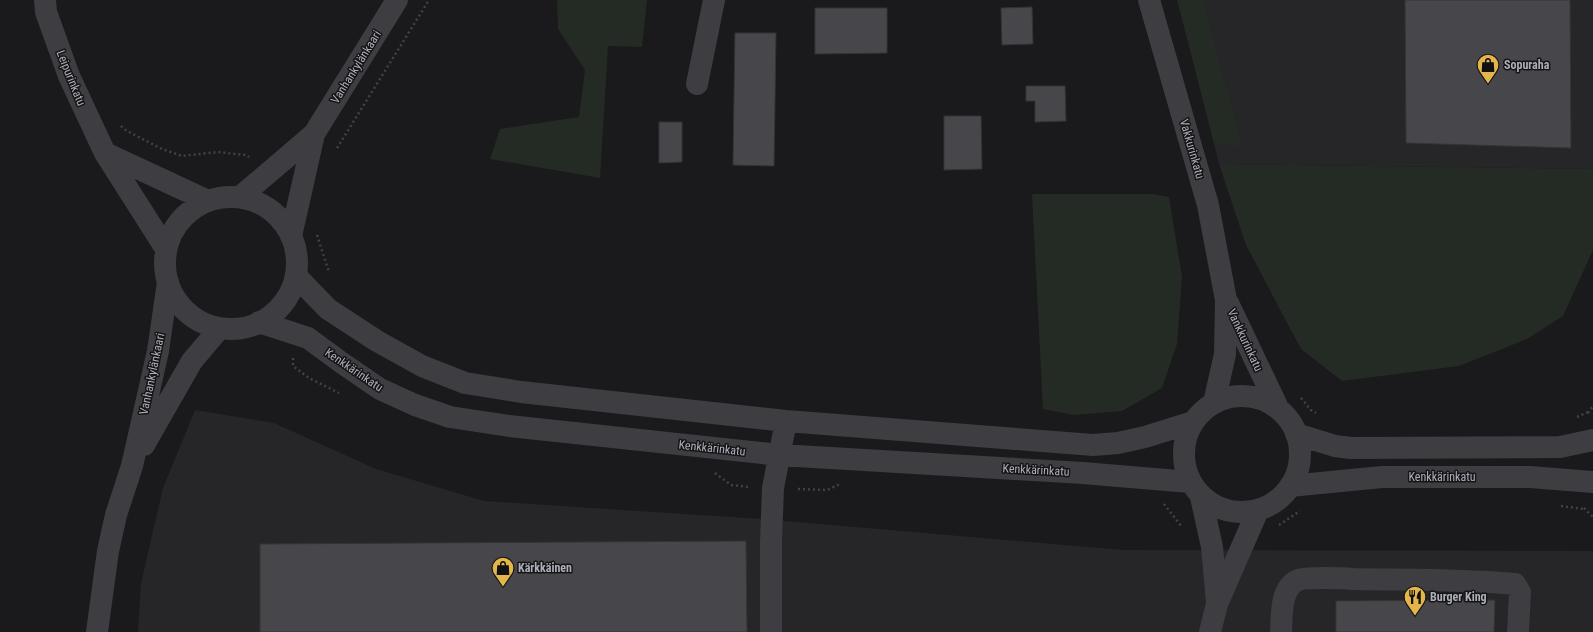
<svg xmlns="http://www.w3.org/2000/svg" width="1593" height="632" font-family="'Roboto Condensed',sans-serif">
  <rect width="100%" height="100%" fill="#1a191b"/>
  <path fill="#262628" d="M1178,0H1593V169L1219,164Z
    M195,410L274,423L376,469L484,501L762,519L1122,550L1593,551V632H138L141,583L163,488Z"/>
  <path fill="#242b25" d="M557,0H647L642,47L608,46L600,178L490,159L500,129L579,117L585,70L558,29Z
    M1177,0H1203L1242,147L1214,143Z
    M1219,164L1593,169V250L1563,316L1527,339L1459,366L1342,381L1301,349L1246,245Z
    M1032,194H1152L1169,197L1182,277L1177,344L1162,388L1122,411L1074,415L1043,409Z"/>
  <path fill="#47474b" stroke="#343437" d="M1405,0H1570L1571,148L1406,143Z
    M1032,7L1033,44L1002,45L1001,8Z
    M815,8H887V53L815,54Z
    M735,33H776L774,166L733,165Z
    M1026,86H1065L1066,121L1035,122V101H1026Z
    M944,116H981L982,169L944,170Z
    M659,122H682V162L659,163Z
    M746,541L747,632H260V544Z
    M1495,600L1494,632H1336V601Z"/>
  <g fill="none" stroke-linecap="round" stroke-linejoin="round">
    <path stroke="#414247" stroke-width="2.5" stroke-dasharray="2 3" stroke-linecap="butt" d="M121,126L127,131L162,149L182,156L217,152L246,155L249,157
      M337,148L429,0
      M317,235L329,272
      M293,358V366L309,378L339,393
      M1301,398L1311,410L1316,413
      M1588,413L1593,406
      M1577,417L1588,412
      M715,473L731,485L749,487
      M798,489L827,490L840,484
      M1164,504L1182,527
      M1561,506L1584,509
      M1584,508L1593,517
      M1279,525L1300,511"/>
    <path stroke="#3d3d42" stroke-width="22" d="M45,0L46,12L69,76L105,153L166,249
      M1149,0L1208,205L1226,300L1225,354L1214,403
      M697,84L714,0
      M105,153L208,201
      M240,197L314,134L397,0
      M165 263a66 66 0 1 1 132 0a66 66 0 1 1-132 0Z
      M291,236L314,134
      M296,276L328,309L377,341L422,366L465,383L521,392L786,421L1093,445L1118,443L1145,437L1193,422
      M1228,303L1278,408
      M259,322L308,338L342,363L380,389L415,405L450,417L509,426L780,455L1083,473L1190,482
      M1184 454a58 58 0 1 1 116 0a58 58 0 1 1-116 0Z
      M1296,434L1335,446L1351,448L1560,447L1593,440
      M144,445L192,361L220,328
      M1290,486L1382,477H1530L1593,482
      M1201,497L1212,547L1217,602
      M97,632L108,551L116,515L132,466L158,351L168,282
      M771,632V543L773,488L786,421
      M1210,632L1217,604L1258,510
      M1281,632C1282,615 1280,588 1298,580C1305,577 1343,578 1353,579C1407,580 1461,579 1515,584L1520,592L1518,632"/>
  </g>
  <defs>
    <g id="shop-pin" transform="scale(1.15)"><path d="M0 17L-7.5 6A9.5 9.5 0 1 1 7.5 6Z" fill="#e3b54a" stroke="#151416"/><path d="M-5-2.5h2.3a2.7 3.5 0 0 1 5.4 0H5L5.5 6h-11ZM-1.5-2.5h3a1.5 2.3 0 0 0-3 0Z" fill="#111"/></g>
    <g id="restaurant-pin" transform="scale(1.15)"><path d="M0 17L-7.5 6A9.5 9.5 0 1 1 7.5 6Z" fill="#e3b54a" stroke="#151416"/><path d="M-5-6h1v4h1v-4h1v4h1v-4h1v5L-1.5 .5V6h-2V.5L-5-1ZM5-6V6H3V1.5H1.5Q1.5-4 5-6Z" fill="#111"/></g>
  </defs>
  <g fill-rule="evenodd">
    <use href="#shop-pin" x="1488" y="65"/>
    <use href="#shop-pin" x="503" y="568"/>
    <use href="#restaurant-pin" x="1415" y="597"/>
  </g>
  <g text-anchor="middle" stroke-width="3" stroke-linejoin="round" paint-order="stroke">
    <g font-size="12" font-weight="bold" fill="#adb0ba" stroke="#151416" text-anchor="start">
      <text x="1504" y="69">Sopuraha</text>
      <text x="518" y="572">Kärkkäinen</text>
      <text x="1430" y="601">Burger King</text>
    </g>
    <g font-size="12" fill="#adb0ba" stroke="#151416">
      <text transform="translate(356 67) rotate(-58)" y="4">Vanhankylänkaari</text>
      <text transform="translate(71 78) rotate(68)" y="4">Leipurinkatu</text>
      <text transform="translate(1192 149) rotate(74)" y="4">Vakkurinkatu</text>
      <text transform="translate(1245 340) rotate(65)" y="4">Vankkurinkatu</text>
      <text transform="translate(354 370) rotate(34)" y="4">Kenkkärinkatu</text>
      <text transform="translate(152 374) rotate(-78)" y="4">Vanhankylänkaari</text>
      <text transform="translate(712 448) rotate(6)" y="4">Kenkkärinkatu</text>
      <text transform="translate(1036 470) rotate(3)" y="4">Kenkkärinkatu</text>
      <text x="1442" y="481">Kenkkärinkatu</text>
    </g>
  </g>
</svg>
